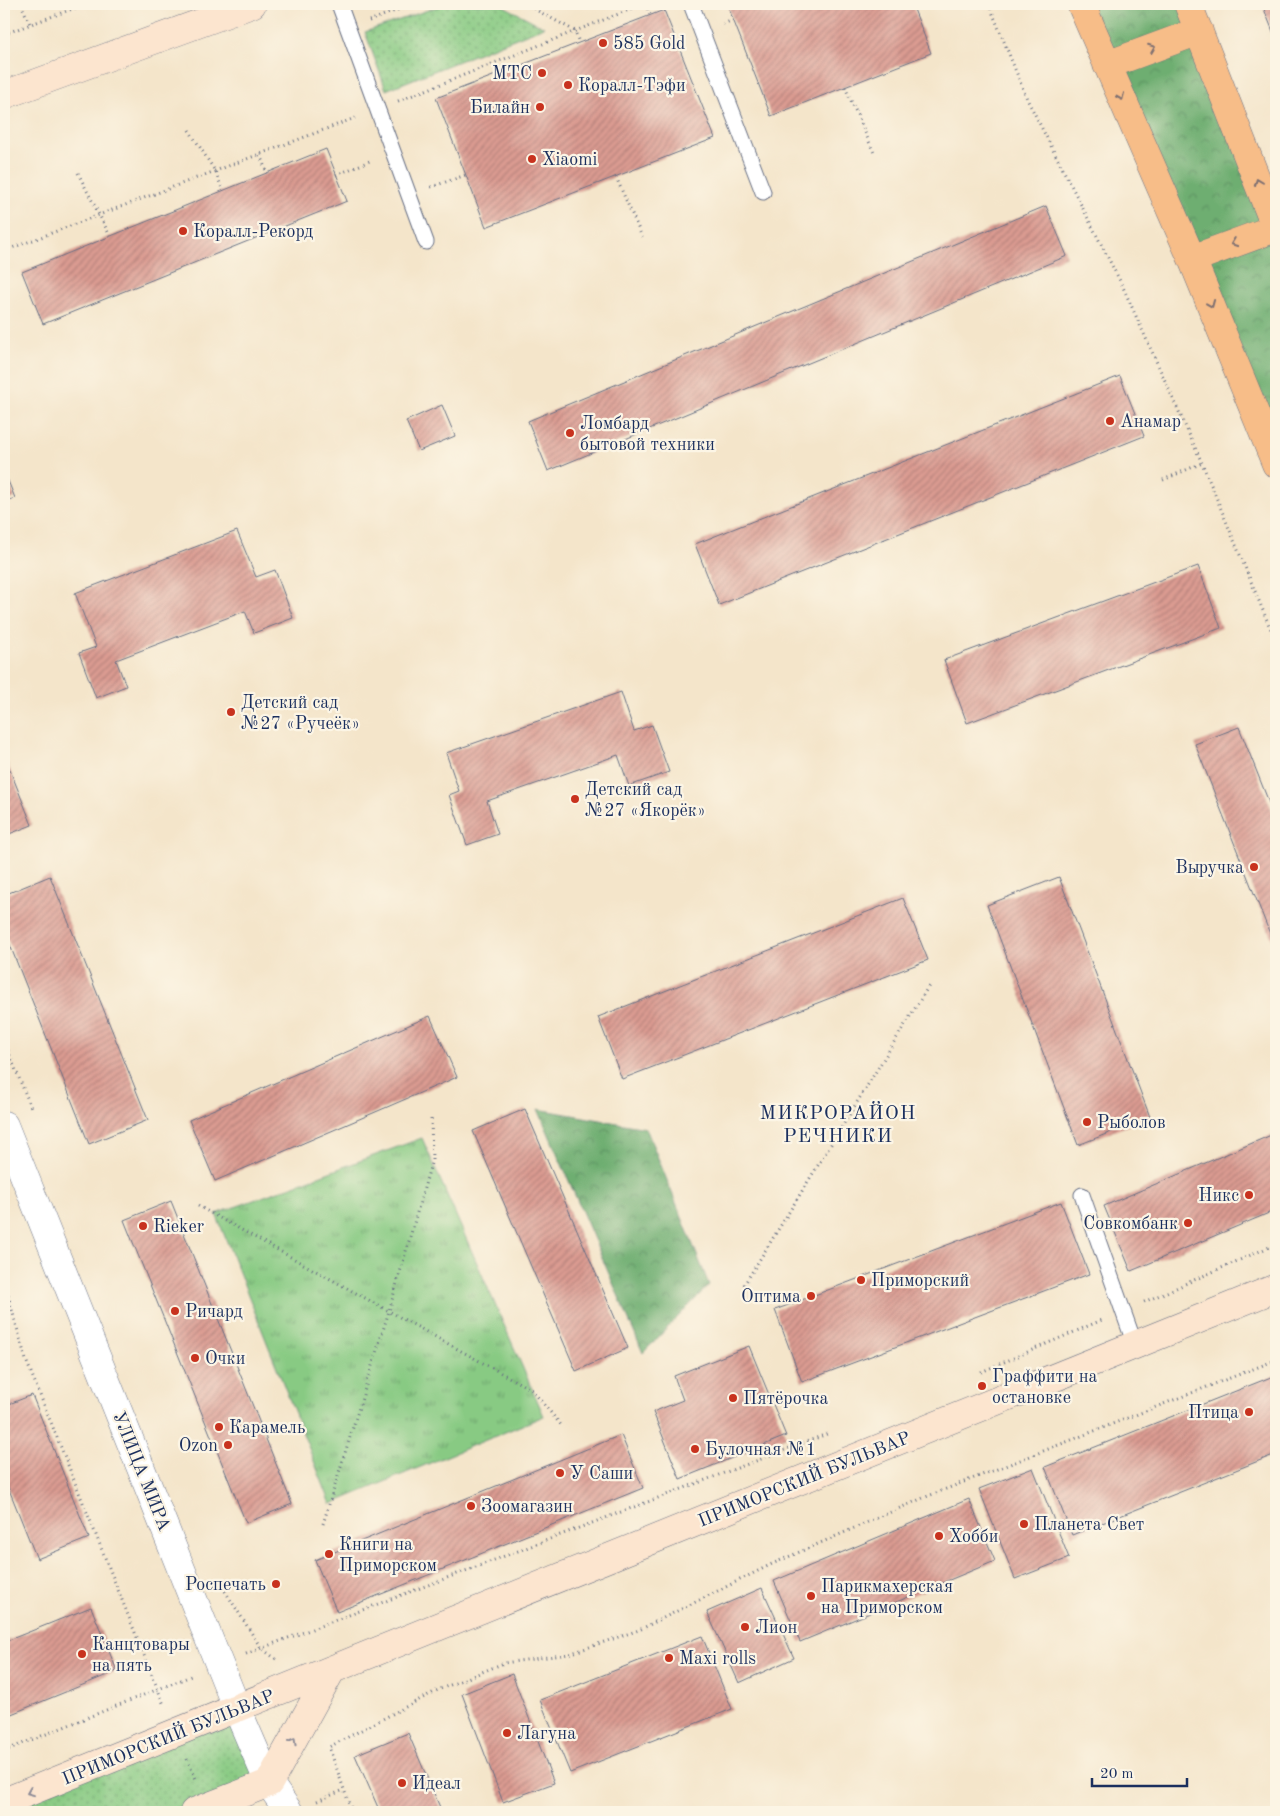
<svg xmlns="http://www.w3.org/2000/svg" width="1280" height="1816" font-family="'Old Standard TT',serif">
  <defs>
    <pattern id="grass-dots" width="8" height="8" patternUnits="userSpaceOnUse" patternTransform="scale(1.25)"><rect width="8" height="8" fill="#88ca83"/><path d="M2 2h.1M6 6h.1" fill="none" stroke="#6ea46e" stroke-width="1.8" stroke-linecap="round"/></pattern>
    <pattern id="forest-crowns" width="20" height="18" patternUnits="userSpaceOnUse" patternTransform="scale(1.25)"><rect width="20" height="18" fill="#6eae71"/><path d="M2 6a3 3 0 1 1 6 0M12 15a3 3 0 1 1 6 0" fill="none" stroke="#5a8e60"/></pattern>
    <pattern id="park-tufts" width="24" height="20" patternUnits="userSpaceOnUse" patternTransform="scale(1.25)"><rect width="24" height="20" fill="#88ca83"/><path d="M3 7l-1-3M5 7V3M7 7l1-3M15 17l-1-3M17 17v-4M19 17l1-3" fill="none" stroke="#6ea46e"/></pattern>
    <pattern id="building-hatch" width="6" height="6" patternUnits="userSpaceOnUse" patternTransform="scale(1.25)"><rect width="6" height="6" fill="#db9b91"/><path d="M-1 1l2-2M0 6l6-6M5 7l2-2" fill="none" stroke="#b17f7a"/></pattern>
  </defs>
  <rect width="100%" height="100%" fill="#fcf5e5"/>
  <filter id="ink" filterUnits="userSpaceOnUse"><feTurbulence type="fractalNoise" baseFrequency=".02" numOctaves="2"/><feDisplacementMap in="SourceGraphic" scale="10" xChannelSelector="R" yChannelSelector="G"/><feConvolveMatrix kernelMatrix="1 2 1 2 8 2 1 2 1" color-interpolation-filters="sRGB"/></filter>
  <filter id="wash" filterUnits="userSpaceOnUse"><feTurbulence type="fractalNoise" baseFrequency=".0096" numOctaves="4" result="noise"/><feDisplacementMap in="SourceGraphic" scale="20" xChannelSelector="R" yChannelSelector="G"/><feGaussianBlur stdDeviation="1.12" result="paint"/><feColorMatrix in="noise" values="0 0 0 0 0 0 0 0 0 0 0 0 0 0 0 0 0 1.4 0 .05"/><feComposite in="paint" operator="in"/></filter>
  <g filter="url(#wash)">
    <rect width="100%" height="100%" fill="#f4e5ca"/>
    <path fill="url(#grass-dots)" stroke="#527c70" d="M445,4H500L544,27L386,90L365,32Z
      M237,1709L269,1783L194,1812H4Z"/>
    <path fill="url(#forest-crowns)" stroke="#446e68" d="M1090,4H1181L1189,26L1111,57Z
      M1194,40L1267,223L1195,248L1117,67Z
      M1272,236L1276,246V446L1200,261Z
      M538,1109L646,1128L709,1285L643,1353Z"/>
    <path fill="url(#park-tufts)" stroke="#527c70" d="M422,1138L544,1416L331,1504L216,1214Z"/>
    <g id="blocks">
      <path fill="url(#building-hatch)" d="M727,4H912L931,53L771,116Z
        M1276,5V39L1264,9Z
        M664,10L715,138L486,227L436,98Z
        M326,149L347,201L43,324L22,272Z
        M1046,206L1067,256L548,471L528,421Z
        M1120,376L1144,436L719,605L695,544Z
        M442,405L455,436L419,451L406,421Z
        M4,471L15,498L4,502Z
        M237,531L256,577L275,570L293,618L254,633L245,611L116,660L126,686L96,698L79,653L96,647L75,593Z
        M1198,566L1221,628L967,723L944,660Z
        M621,692L634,731L652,725L669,772L629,786L618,755L487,801L498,834L467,845L449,795L459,791L446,753Z
        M1239,727L1276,820V949L1195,744Z
        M4,755L32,825L4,836Z
        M50,876L148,1120L89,1144L4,930V895Z
        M1059,877L1150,1117L1078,1145L987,905Z
        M903,898L928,960L622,1079L598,1017Z
        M430,1016L457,1077L215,1181L189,1120Z
        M525,1109L628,1348L576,1371L473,1131Z
        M1276,1133V1210L1131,1271L1104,1206Z
        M171,1201L292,1504L246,1523L124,1220Z
        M1061,1202L1089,1274L802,1382L775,1310Z
        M749,1346L786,1436L680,1479L653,1412L683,1400L674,1376Z
        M1276,1375V1454L1072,1535L1045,1467Z
        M32,1395L89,1538L37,1559L4,1477V1406Z
        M621,1435L643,1488L337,1612L315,1560Z
        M1033,1468L1069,1558L1015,1579L979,1489Z
        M969,1499L995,1561L800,1642L774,1581Z
        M762,1588L794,1658L739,1683L707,1612Z
        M91,1607L117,1671L4,1717V1642Z
        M702,1636L732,1709L570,1773L540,1700Z
        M512,1674L554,1783L503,1802L462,1694Z
        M408,1733L442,1812H380L355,1755Z"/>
    </g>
  </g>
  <g filter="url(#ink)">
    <use href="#blocks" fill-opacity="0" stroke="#676f84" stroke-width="1"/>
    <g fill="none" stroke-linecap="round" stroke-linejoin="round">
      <g stroke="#676f84" stroke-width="17">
        <path id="lane" d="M339,4L426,242
          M691,4L763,192
          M1082,1195L1135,1345"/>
      </g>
      <g stroke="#676f84" stroke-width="29">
        <path id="street" d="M4,1125L237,1709L269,1783L289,1812"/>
      </g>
      <g stroke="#676f84" stroke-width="29">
        <path id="secondary" d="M4,95L252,4
          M4,1802L1276,1288
          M194,1812L269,1783L331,1671"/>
      </g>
      <g stroke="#676f84" stroke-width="29">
        <path id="primary" d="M1081,4L1192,259L1276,464
          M1188,4L1276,229
          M1107,65L1199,31
          M1192,259L1276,228"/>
      </g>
      <path stroke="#676f84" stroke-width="3" stroke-dasharray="1 4" stroke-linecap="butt" d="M21,4L30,24
        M525,4L575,31L579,43
        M646,4L650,15
        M989,4L1027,99L1122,285L1202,463L1276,642
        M369,21L413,4
        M723,24L733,20
        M4,34L86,4
        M845,87L874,153
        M398,101L644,4
        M189,130L215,171L223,191
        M260,155L267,173
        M78,173L110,236
        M336,175L372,160
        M616,177L642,237
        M431,187L466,175
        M4,251L355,118
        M1163,480L1202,463
        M4,1041L32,1110
        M198,1206L532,1390L561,1425
        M4,1281L26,1360L164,1705
        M744,1285L930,984
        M1144,1302L1276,1244
        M981,1372L1102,1320
        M323,1524L389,1311L432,1160L431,1116
        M225,1591L261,1648L276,1659
        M246,1654L827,1434
        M4,1751L191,1676
        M187,1759L196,1779
        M317,1801L344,1790
        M352,1812L329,1747L438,1690L504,1663L569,1654L639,1630L772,1564L923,1498L1276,1360"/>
      <use href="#lane" stroke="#fff" stroke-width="15"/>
      <use href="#street" stroke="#fff" stroke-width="28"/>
      <use href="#secondary" stroke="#fce5cf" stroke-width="28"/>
      <use href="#primary" stroke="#f7bd88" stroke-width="28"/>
    </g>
    <defs><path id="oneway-chevron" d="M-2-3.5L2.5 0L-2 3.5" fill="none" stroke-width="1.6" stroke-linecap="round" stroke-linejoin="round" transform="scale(1.25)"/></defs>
    <g stroke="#7e6f71">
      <use href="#oneway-chevron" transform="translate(1152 48) rotate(-21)"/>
      <use href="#oneway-chevron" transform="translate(1121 97) rotate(66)"/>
      <use href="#oneway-chevron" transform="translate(1258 182) rotate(-111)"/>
      <use href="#oneway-chevron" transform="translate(1234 243) rotate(159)"/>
      <use href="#oneway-chevron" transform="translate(1211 304) rotate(68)"/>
    </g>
    <g stroke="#8c8a96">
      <use href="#oneway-chevron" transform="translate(293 1741) rotate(-60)"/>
      <use href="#oneway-chevron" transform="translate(30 1792) rotate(158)"/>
    </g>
  </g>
  <g fill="#c8321e" stroke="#fcf5e5" stroke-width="2">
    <circle cx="603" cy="43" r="5"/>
    <circle cx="542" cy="73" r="5"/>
    <circle cx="568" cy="85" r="5"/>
    <circle cx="540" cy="107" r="5"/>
    <circle cx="532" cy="159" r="5"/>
    <circle cx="183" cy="231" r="5"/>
    <circle cx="1110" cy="421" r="5"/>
    <circle cx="570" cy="433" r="5"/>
    <circle cx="231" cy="712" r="5"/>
    <circle cx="575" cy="799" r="5"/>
    <circle cx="1254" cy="867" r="5"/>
    <circle cx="1087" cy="1122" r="5"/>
    <circle cx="1249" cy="1195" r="5"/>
    <circle cx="1188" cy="1223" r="5"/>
    <circle cx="143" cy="1226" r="5"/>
    <circle cx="861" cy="1280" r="5"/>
    <circle cx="811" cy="1296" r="5"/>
    <circle cx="175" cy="1311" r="5"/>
    <circle cx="195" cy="1358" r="5"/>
    <circle cx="982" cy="1386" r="5"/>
    <circle cx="733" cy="1398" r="5"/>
    <circle cx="1249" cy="1412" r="5"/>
    <circle cx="219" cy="1427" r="5"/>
    <circle cx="228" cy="1445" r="5"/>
    <circle cx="695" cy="1449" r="5"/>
    <circle cx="560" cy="1473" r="5"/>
    <circle cx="471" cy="1506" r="5"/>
    <circle cx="1024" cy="1524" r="5"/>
    <circle cx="939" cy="1536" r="5"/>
    <circle cx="329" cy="1554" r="5"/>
    <circle cx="276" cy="1584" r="5"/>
    <circle cx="811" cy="1596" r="5"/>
    <circle cx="745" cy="1627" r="5"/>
    <circle cx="82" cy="1654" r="5"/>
    <circle cx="669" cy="1658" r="5"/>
    <circle cx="507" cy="1733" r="5"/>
    <circle cx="402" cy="1783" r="5"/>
  </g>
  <g text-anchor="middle" stroke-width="4.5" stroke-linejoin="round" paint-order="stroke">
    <g font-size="18" fill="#1b2f5e" stroke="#fcf5e5" text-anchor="start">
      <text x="613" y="49">585 Gold</text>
      <text x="532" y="79" text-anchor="end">МТС</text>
      <text x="578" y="91">Коралл-Тэфи</text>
      <text x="530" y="113" text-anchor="end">Билайн</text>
      <text x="542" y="165">Xiaomi</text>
      <text x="193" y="237">Коралл-Рекорд</text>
      <text x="1120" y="427">Анамар</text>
      <text x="580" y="429">Ломбард<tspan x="580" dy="21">бытовой техники</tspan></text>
      <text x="241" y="708">Детский сад<tspan x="241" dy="21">№27 «Ручеёк»</tspan></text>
      <text x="585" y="795">Детский сад<tspan x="585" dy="21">№27 «Якорёк»</tspan></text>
      <text x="1244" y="873" text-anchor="end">Выручка</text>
      <text x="1097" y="1128">Рыболов</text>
      <text x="1239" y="1201" text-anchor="end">Никс</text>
      <text x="1178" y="1229" text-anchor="end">Совкомбанк</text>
      <text x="153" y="1232">Rieker</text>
      <text x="871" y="1286">Приморский</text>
      <text x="801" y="1302" text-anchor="end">Оптима</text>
      <text x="185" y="1317">Ричард</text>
      <text x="205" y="1364">Очки</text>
      <text x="992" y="1382">Граффити на<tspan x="992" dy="21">остановке</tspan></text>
      <text x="743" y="1404">Пятёрочка</text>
      <text x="1239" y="1418" text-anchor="end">Птица</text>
      <text x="229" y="1433">Карамель</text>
      <text x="218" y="1451" text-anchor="end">Ozon</text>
      <text x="705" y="1455">Булочная №1</text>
      <text x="570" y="1479">У Саши</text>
      <text x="481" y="1512">Зоомагазин</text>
      <text x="1034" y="1530">Планета Свет</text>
      <text x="949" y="1542">Хобби</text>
      <text x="339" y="1550">Книги на<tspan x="339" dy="21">Приморском</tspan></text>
      <text x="266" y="1590" text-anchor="end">Роспечать</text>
      <text x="821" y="1592">Парикмахерская<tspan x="821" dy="21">на Приморском</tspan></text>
      <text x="755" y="1633">Лион</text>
      <text x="92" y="1650">Канцтовары<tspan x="92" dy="21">на пять</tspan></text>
      <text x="679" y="1664">Maxi rolls</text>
      <text x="517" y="1739">Лагуна</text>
      <text x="412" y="1789">Идеал</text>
    </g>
    <g font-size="18" fill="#1b2f5e" stroke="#fcf5e5">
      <text transform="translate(142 1471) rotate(68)" y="6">УЛИЦА МИРА</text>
      <text transform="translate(804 1479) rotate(-22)" y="6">ПРИМОРСКИЙ БУЛЬВАР</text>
      <text transform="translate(168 1737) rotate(-22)" y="6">ПРИМОРСКИЙ БУЛЬВАР</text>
    </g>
    <g font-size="20" letter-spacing="1" fill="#1b2f5e" stroke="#fcf5e5">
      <text x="838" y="1119">МИКРОРАЙОН<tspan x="838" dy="23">РЕЧНИКИ</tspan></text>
    </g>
  </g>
  <rect width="1280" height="1816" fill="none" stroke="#fcf5e5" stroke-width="20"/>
  <path d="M1092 1778v8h95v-8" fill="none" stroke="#1b2f5e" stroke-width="2.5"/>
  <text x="1100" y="1778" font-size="15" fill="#1b2f5e" stroke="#fcf5e5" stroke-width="4" paint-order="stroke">20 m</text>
</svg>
